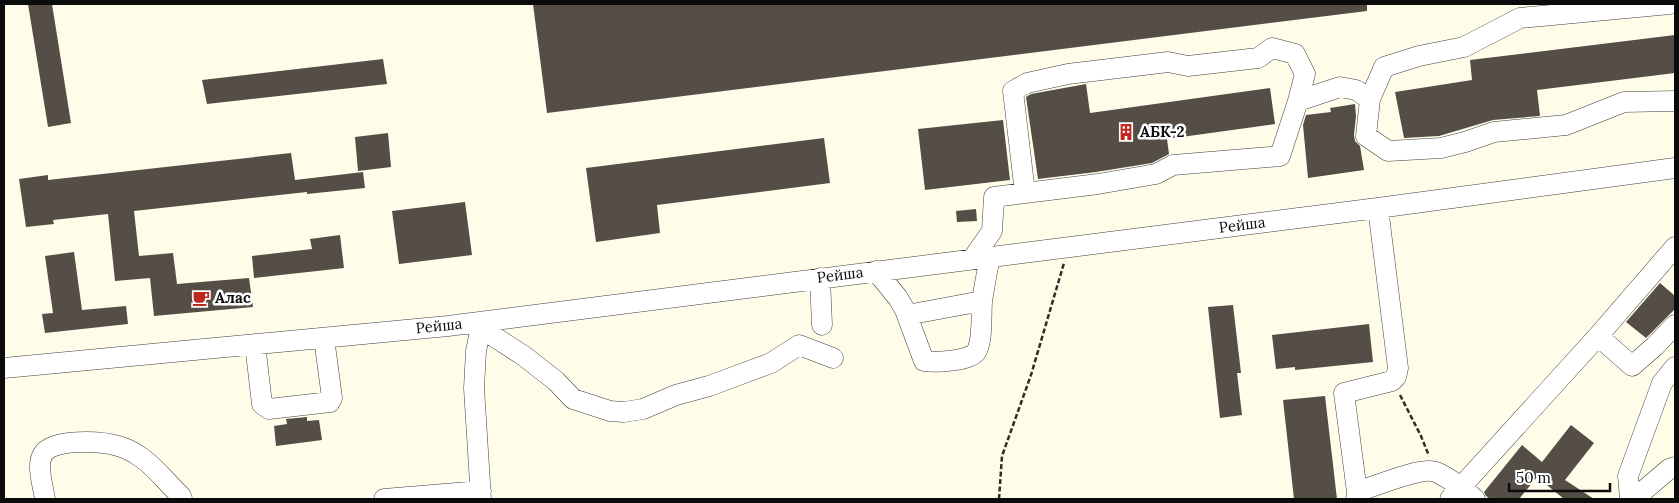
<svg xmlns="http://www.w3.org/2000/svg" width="1679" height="503" font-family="Lora,serif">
  <rect width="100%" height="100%" fill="#fffde9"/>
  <path fill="#544e47" d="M28,4H52L71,123L48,127Z
    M533,4H1367V11L547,113Z
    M1675,35V73L1537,90L1540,116L1493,120L1439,136L1404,138L1395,92L1472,80L1470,60Z
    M383,59L387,84L207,104L202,80Z
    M1086,84L1090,113L1270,88L1275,124L1167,139L1169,154L1152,163L1096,172L1038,179L1026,97L1031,94Z
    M1355,104L1356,116L1354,135L1355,141L1360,146L1364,170L1308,178L1303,125L1306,115L1331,112L1330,108Z
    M1003,120L1010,180L925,190L918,129Z
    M388,133L391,167L358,171L355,137Z
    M824,138L830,183L657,205L660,233L596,242L586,168Z
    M291,153L295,180L363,172L365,188L307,194V192L134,211L139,256L173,253L177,284L249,278L253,307L154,316L150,278L115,281L108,214L53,220L54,224L26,227L19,179L48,175V180Z
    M465,202L472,255L399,264L392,211Z
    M976,209L977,221L957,222L956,211Z
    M340,235L344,268L254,278L252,256L312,249L310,239Z
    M74,252L82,310L126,306L128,324L45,333L42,314L53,313L45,256Z
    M1660,283L1675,296V309L1646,338L1626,322Z
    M1233,305L1241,373H1237L1242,415L1220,418L1208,307Z
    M1369,324L1373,362L1295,370V367L1276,369L1272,335Z
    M1325,396L1337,499H1294L1283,400Z
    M307,417V421L319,420L322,440L276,446L274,426L287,424L286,419Z
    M1571,425L1594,443L1565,480L1594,499H1564L1537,477L1519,499H1490L1486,496L1484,492L1522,445L1542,462Z"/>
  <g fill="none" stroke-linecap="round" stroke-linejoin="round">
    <g stroke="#3e3e3e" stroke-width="21">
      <path id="minor" d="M1670,4L1520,18L1464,47L1419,56L1384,67L1370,99L1366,136L1388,151L1441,148L1465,142L1494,132L1566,125L1624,102L1675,101
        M1025,193L1098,184L1156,174L1173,165L1280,156L1298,101L1340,87L1356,90L1370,99
        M973,258L992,231L994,197L1025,193L1013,91L1027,83L1068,74L1168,62L1188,66L1258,58L1272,48L1295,54L1305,74L1298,101
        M876,271L898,298L905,310L924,361C935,363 969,361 976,352C983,342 981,315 982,302C984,287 987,272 990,257
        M820,278L822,325
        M907,315L982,301
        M482,322L493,336L524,356L556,381L573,399L610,411L624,412L643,409L676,395L709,386L771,363L799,345L833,358
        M1598,336L1632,366L1655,346L1675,325
        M255,344L262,404L269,409L330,402L332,398L324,338
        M4,368L448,326L1378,208L1675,168
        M1357,492C1373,487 1422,466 1436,472C1450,478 1463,489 1475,499
        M45,499C43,486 36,465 43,454C53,438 102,441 118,446C126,448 135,453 142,458C156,468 168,484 181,496L182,499
        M384,499L481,491
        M481,499L474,388L476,351L482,322
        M1356,499L1357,492L1344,393L1392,381L1396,377L1398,368L1378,208
        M1450,499L1598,336L1675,247
        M1630,499L1628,476L1662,383L1675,367
        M1634,499L1669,469L1675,467"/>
    </g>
    <path stroke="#2d2d2d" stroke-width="2.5" stroke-dasharray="5 2.5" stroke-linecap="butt" d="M1400,395L1421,436L1429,456
      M999,499L1002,456L1031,375L1064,263"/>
    <use href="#minor" stroke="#fff" stroke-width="20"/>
  </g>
  <defs>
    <g id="building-bare" transform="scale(1.35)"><path d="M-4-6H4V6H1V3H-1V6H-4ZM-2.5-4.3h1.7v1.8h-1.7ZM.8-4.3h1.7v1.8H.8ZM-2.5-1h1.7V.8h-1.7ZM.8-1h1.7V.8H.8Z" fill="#c0281f" stroke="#fff" stroke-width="2.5" paint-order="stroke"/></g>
    <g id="cafe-bare" transform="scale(1.35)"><path d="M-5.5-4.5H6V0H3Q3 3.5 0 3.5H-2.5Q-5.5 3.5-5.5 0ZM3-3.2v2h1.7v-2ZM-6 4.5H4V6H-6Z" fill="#c0281f" stroke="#fff" stroke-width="2.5" paint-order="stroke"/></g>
  </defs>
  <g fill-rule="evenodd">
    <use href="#building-bare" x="1126" y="132"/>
    <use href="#cafe-bare" x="201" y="298"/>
  </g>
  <g text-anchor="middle" stroke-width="5" stroke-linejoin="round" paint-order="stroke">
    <g font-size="15" font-weight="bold" fill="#0b0b0b" stroke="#fff" text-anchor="start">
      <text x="1140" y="137">АБК-2</text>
      <text x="215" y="303">Алас</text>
    </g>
    <g font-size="15" fill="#0b0b0b" stroke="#fff">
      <text transform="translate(1242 225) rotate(-7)" y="5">Рейша</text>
      <text transform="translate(840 275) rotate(-7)" y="5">Рейша</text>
      <text transform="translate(439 326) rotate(-6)" y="5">Рейша</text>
    </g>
  </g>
  <rect width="1679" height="503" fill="none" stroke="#0b0b0b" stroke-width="10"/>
  <path d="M1509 483v8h101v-8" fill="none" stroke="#0b0b0b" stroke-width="2.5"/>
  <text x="1516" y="483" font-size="15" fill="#0b0b0b" stroke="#ffffff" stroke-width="4" paint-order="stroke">50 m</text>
</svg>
